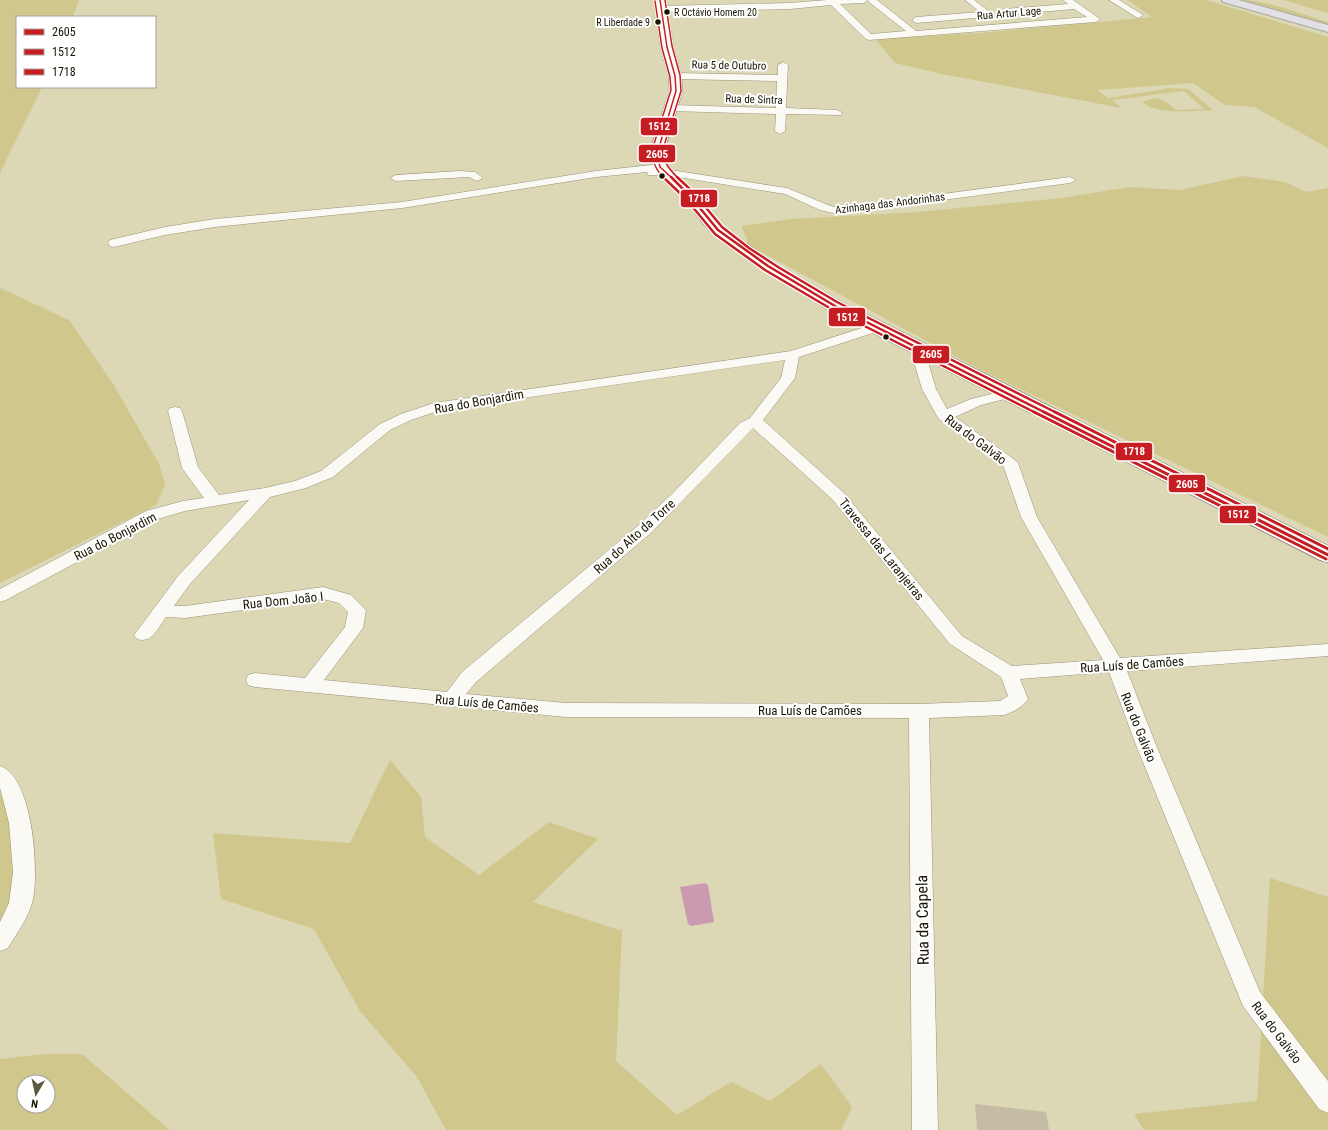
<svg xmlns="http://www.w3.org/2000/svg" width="1328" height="1130" font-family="'Roboto Condensed',sans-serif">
  <rect width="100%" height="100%" fill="#dcd7b5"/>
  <path fill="#d0c78d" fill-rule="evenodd" d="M0,0H79L73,17H17V87H42L0,173Z
    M1127,0H1206L1328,37V148L1254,107L1225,105L1193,83L1097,90L1108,98L1166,89L1165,88L1188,89L1213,110C1196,111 1154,115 1143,102C1159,94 1164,100 1176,110L1204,109L1184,91L1112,100L1122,108L942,74L895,63L875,39L980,33L1152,17Z
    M1242,0C1266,0 1304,15 1328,22V25Z
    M1283,0H1328V13Z
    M1243,176L1285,182L1306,192L1328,188V537L981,370L748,245L747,239L741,226L792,219L918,212L1062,198L1129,187L1180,190Z
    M0,288L69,320L112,382L159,464L165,485L156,505L0,583Z
    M390,760L421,797L425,837L479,875L549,822L598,839L533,902L622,931L616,1061L677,1115L731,1082L770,1101L821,1064L852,1107L841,1130H446L417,1077L360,1011L314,929L221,899L213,833L350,843Z
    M0,793L14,827V903L0,924Z
    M1270,878L1328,897V1130H1144L1134,1114L1257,1101Z
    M44,1054H82L170,1130H0V1059ZM24,1082H48V1106H24Z"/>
  <path fill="#cb9ab0" d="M705,883L708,885L714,922L691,926L688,924L680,887Z"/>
  <path fill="#c5bda3" d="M975,1104L1046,1112L1049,1130H977Z"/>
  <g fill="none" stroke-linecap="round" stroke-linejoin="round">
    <g stroke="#989378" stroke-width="1">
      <path id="minor" d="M827,0H877L916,31L1087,17L1074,9L1005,15L1001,12L1005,9L1068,4L1063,0H1073L1100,19L1096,22L869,40L866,39L831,5L790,9L661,12L657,9L661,6L790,3ZM868,0L869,2L906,31L871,34L840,4L864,3Z
        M965,0H974L995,16L991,19L986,17L916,23L912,20L916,17L980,12Z
        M1109,0H1119L1143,15L1139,18L1136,17Z
        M783,62L788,65L786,108L837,110L842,113L841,115L786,114L785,131L780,134L775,131L776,114L671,111L666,108L671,105L776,108L777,81L675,79L670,76L675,73L778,75V65Z
        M660,164L664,165L665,167L664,169L787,188L828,205L837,208L1070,177L1076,180L1070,183L837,214L820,210L785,194L666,175H648L647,172L596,177L402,208L215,227L165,235L114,247L110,246L108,243L110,240L165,227L215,219L402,202L596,171Z
        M460,171L475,172L483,178L477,181L469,177L396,181L390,178L396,175Z
        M877,323L882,324L884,327L882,330L799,357L795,378L763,420L844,493L962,636L1012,666L1103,660L1021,517L1003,465L939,419L937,416L922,389L914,362L920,349L925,348L930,349L932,352L928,362L936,389L947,409L971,399L1008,390L1013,391L1015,394L1013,397L981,405L955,417L1015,460L1018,463L1037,517L1120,658L1328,644V656L1127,671L1156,745L1260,992L1328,1081V1113L1319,1109L1243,1006L1136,745L1109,672L1020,679L1028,699C1023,707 1013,712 1004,715L929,718L938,1130H912L909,718L566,717L255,687L248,685L246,680L248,675L255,673L305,678L345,627L348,612L339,603L323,599L185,618L166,617C158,628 152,644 137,639L134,635L137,631L178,576L249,500L185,511L158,519L6,600L0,602V589L146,511L183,501L204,498L182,468L168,411L170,408L175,407L180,408L182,411L198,467L219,495L265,488L295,481L321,471L380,424L401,414L434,403L791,351ZM785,360L781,378L750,418L740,423L673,493L640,524L462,672L447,692L324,680L363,628L366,610L351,595L323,587L185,606H174L190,584L270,497L306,488L333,477L390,430L411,420L441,410ZM753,428L832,499L950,644L1001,677L1008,696L1000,701L919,704L566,703L466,694L476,682L652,532Z
        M0,766C33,777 39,870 33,899C29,917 17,933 8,948L0,951V922L9,903L13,872L9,823L0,788Z"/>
    </g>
    <g stroke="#989378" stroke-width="2">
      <path id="tertiary" d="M655,0H665L673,47L681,76L682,91L665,148L664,154L667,166L695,193L723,227L774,263L841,302L1328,546V562L1320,560L829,310C790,286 749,263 714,234C702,225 695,210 684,199C671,184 647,171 651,148L670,91L669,76L661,47Z"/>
    </g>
    <g stroke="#a8a69e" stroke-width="2">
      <path id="motorway" d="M1222,0H1239L1328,25V32L1223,2Z"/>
    </g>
    <use href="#minor" fill="#faf9f4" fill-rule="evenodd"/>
    <use href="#tertiary" fill="#faf9f4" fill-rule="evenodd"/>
    <use href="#motorway" fill="#e1e1e5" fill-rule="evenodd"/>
    <g stroke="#fff" stroke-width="3">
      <path id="bus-1-far2" d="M660,0L667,47L675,76L676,91L657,154L660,167L672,178"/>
    </g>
    <g stroke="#fff" stroke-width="5">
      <path id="bus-1-far1" d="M671,177L690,196L718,230L768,266L835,306L1046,413"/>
    </g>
    <g stroke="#fff" stroke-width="6">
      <path id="bus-1" d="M1044,412L1328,555"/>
    </g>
    <g stroke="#fff" stroke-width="3">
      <path id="bus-2-far2" d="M655,1L662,48L670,77L671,90L653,147C651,160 655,169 664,178"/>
    </g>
    <g stroke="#fff" stroke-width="5">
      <path id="bus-2-far1" d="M663,177L686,199L715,234L765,270L833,310L1036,413"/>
    </g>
    <g stroke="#fff" stroke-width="6">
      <path id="bus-2" d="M1034,412L1326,559"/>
    </g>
    <g stroke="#fff" stroke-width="3">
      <path id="bus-3-far2" d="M665,0L672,46L680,75L681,91L663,149C663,162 669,169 678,178"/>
    </g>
    <g stroke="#fff" stroke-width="5">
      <path id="bus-3-far1" d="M677,177L693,192L722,227L749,248L778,267L837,302L1057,413"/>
    </g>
    <g stroke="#fff" stroke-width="6">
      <path id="bus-3" d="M1055,412L1328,549"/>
    </g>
    <use href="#bus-1-far2" stroke="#c61d23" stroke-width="1.5"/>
    <use href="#bus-1-far1" stroke="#c61d23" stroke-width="2.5"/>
    <use href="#bus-1" stroke="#c61d23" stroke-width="3"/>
    <use href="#bus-2-far2" stroke="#c61d23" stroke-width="1.5"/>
    <use href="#bus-2-far1" stroke="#c61d23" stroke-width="2.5"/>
    <use href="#bus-2" stroke="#c61d23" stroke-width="3"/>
    <use href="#bus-3-far2" stroke="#c61d23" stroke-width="1.5"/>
    <use href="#bus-3-far1" stroke="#c61d23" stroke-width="2.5"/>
    <use href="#bus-3" stroke="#c61d23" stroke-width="3"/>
  </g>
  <g fill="#191500" stroke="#fff" stroke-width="1.5">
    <circle cx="667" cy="12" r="3.5"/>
    <circle cx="658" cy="22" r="3.5"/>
    <circle cx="662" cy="176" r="3.5"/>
    <circle cx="886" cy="337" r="3.5"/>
  </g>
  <g text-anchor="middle" stroke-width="4" stroke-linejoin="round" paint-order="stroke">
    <g font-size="10" fill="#191500" stroke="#fff" text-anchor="start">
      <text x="674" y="16">R Octávio Homem 20</text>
      <text x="650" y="26" text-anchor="end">R Liberdade 9</text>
    </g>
    <g font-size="11" fill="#191500" stroke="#fff">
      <text transform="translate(1009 13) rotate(-5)" y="4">Rua Artur Lage</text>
      <text transform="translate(729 65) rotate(1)" y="4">Rua 5 de Outubro</text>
      <text transform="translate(754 99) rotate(2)" y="4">Rua de Sintra</text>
      <text transform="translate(890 203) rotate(-7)" y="4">Azinhaga das Andorinhas</text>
    </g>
    <g font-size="13" fill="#191500" stroke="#fff">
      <text transform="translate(479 401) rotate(-10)" y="5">Rua do Bonjardim</text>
      <text transform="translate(976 439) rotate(37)" y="5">Rua do Galvão</text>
      <text transform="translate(115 536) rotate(-27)" y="5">Rua do Bonjardim</text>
      <text transform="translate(634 536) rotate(-42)" y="5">Rua do Alto da Torre</text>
      <text transform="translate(882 549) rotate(51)" y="5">Travessa das Laranjeiras</text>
      <text transform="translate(283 600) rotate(-6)" y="5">Rua Dom João I</text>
      <text transform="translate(1132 664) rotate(-4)" y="5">Rua Luís de Camões</text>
      <text transform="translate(487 703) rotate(5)" y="5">Rua Luís de Camões</text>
      <text x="810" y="715">Rua Luís de Camões</text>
      <text transform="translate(1139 727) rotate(68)" y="5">Rua do Galvão</text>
      <text transform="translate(1277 1032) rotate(53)" y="5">Rua do Galvão</text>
    </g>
    <g font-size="16" fill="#191500" stroke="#fff">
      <text transform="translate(922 920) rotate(-91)" y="6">Rua da Capela</text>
    </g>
  </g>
  <g stroke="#fff" stroke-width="1.5">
    <rect x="640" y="117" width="38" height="19" rx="4" fill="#c61d23"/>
    <rect x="638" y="144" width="38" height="19" rx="4" fill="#c61d23"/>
    <rect x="680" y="189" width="38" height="19" rx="4" fill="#c61d23"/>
    <rect x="828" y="307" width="38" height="20" rx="4" fill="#c61d23"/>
    <rect x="912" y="345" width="38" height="19" rx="4" fill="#c61d23"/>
    <rect x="1115" y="442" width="38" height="19" rx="4" fill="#c61d23"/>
    <rect x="1168" y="474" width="38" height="19" rx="4" fill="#c61d23"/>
    <rect x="1219" y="505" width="38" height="19" rx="4" fill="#c61d23"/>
  </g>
  <g font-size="11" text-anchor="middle" font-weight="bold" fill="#fff">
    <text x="659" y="130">1512</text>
    <text x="657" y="158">2605</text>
    <text x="699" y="202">1718</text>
    <text x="847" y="321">1512</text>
    <text x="931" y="358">2605</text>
    <text x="1134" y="455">1718</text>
    <text x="1187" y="488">2605</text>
    <text x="1238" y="518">1512</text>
  </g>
  <rect x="16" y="16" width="140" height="72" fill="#ffffff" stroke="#a3a199"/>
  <rect x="24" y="29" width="20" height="6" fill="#c61d23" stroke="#a3a199"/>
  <text x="52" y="36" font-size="12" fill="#191500">2605</text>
  <rect x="24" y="49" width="20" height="6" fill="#c61d23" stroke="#a3a199"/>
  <text x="52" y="56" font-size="12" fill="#191500">1512</text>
  <rect x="24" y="69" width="20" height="6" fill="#c61d23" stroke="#a3a199"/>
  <text x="52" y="76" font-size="12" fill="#191500">1718</text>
  <g transform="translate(36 1094) rotate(189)"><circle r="19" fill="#ffffff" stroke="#a3a199"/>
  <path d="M0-3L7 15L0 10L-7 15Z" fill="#5d593f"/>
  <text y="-6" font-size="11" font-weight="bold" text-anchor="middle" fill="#191500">N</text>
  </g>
</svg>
